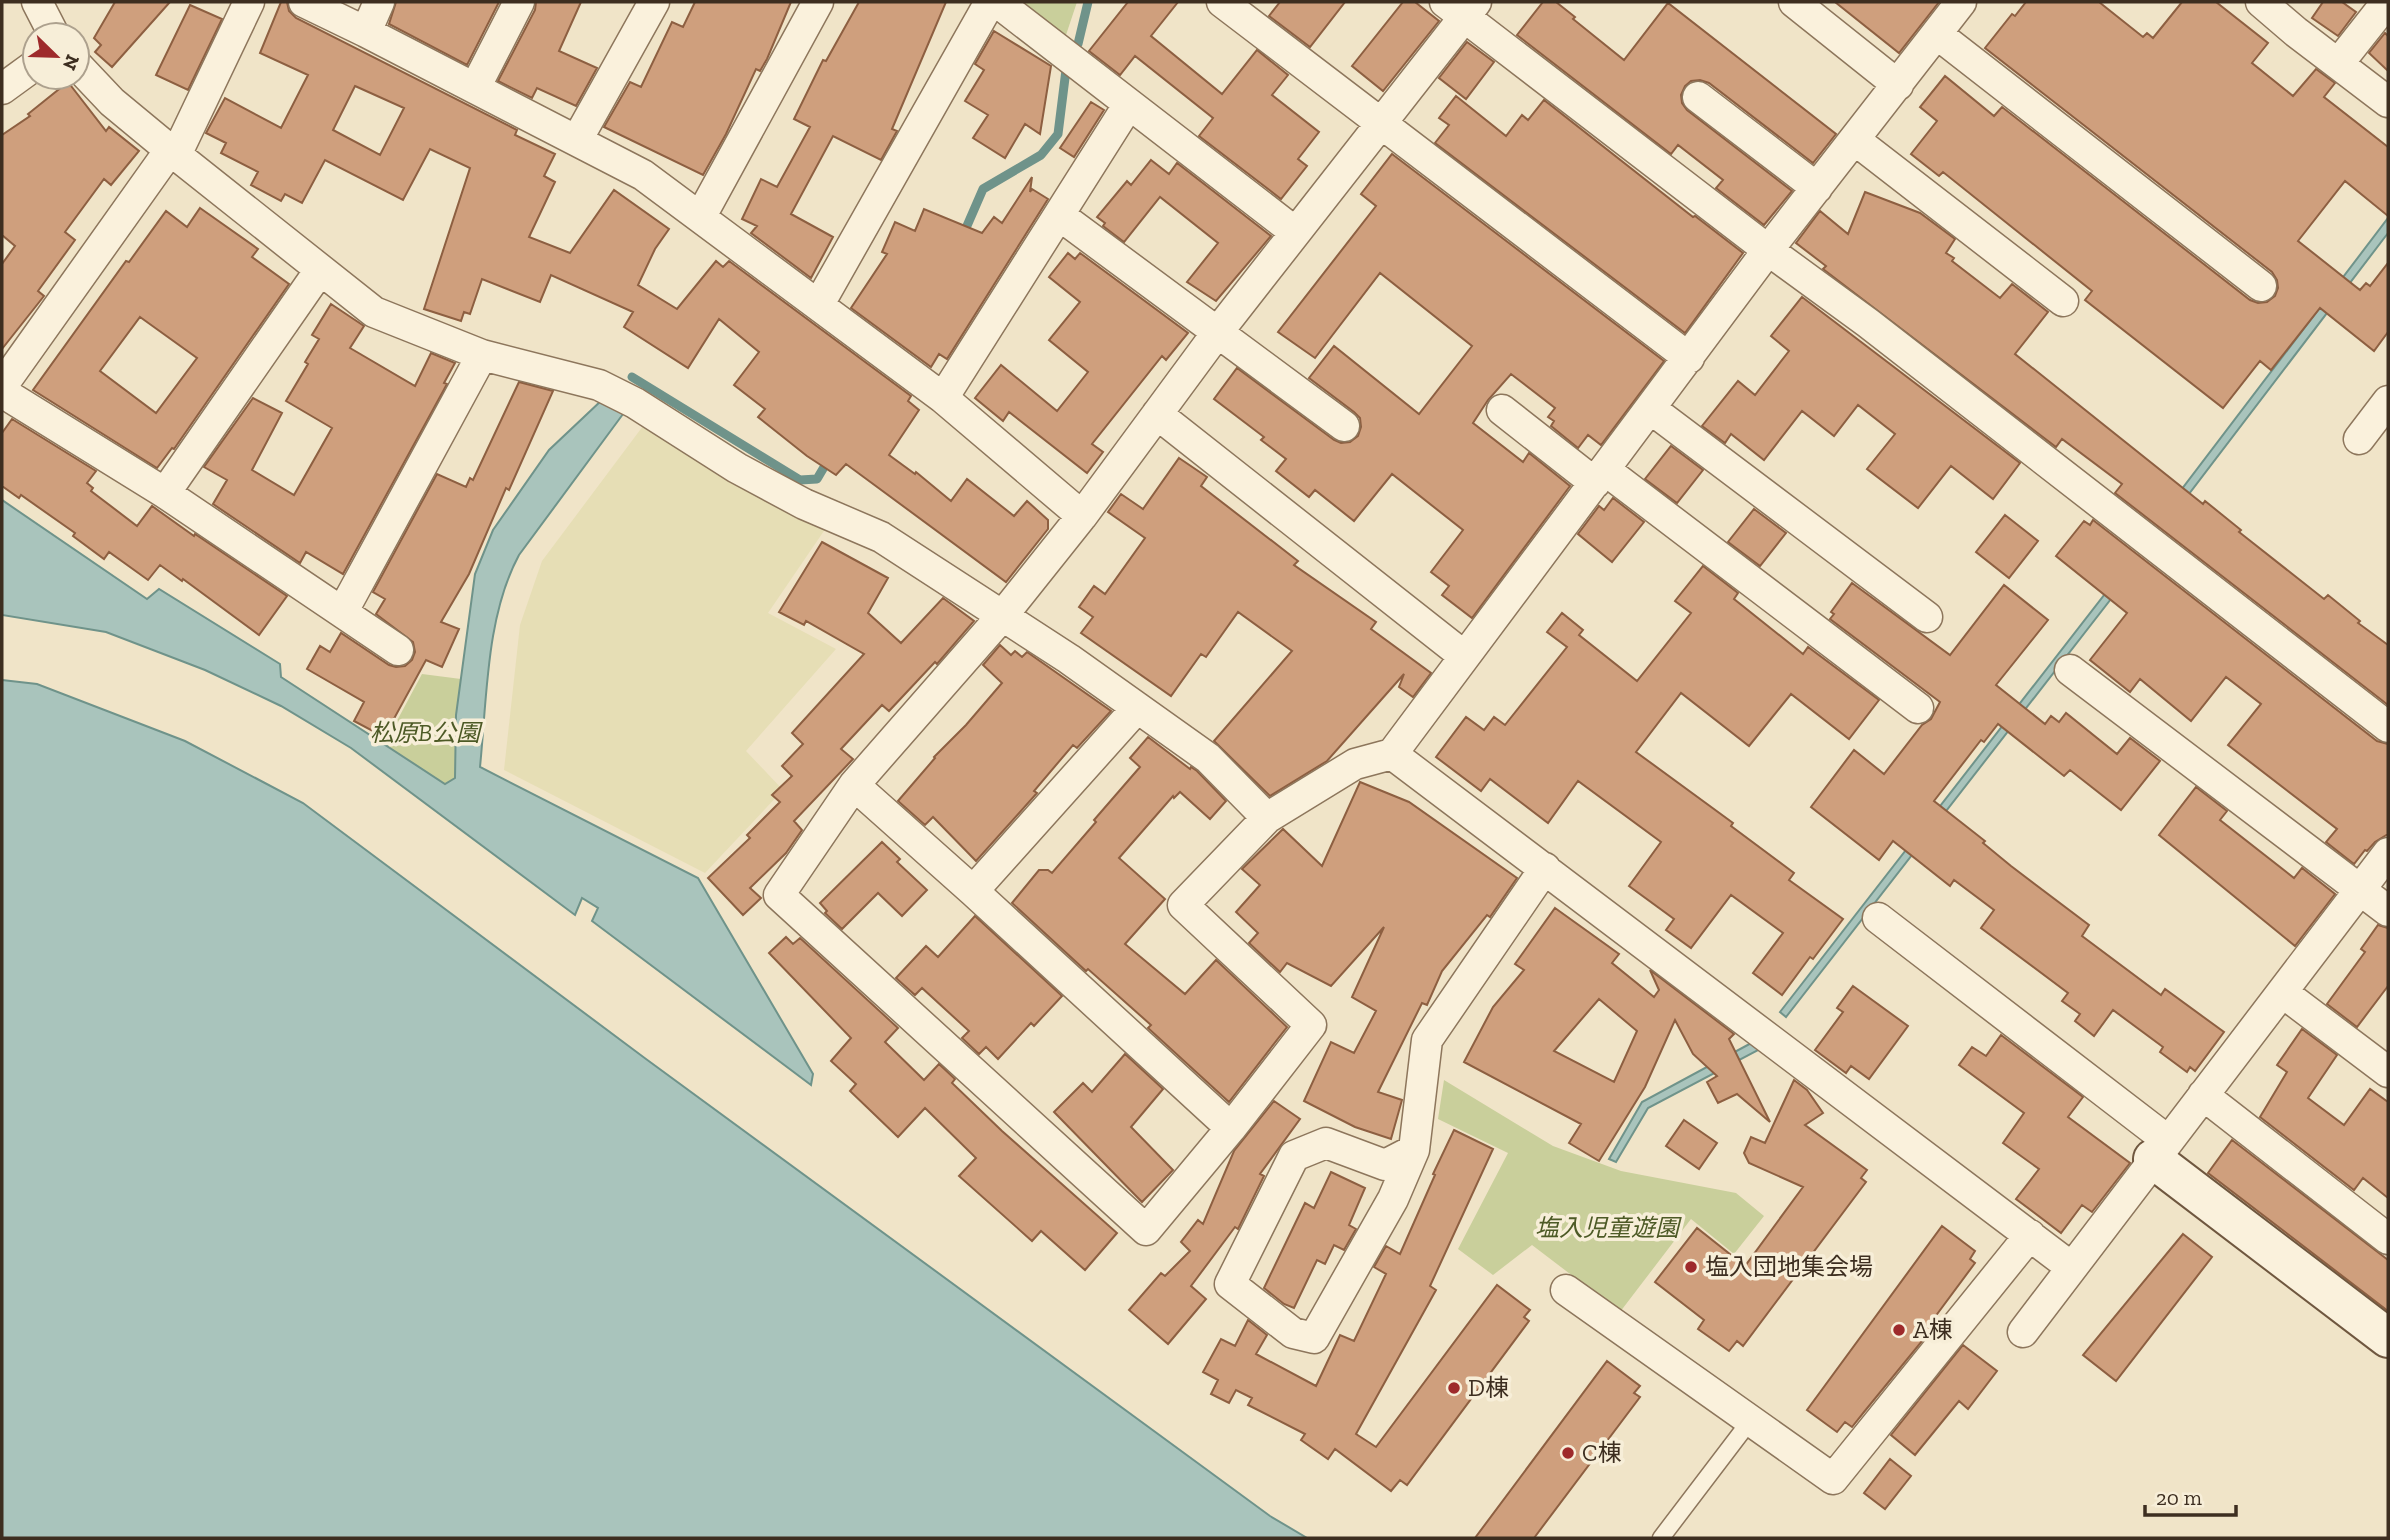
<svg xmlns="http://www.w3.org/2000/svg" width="2390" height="1540" font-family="'Zilla Slab','Noto Sans JP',serif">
  <rect width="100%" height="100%" fill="#f0e4c8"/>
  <path fill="#e6deb5" d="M646,422L828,525L768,613L836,649L746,751L783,790L705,873L504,770L520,625L542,561Z"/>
  <path fill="#c9cf9b" d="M1016,2H1077L1065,38Z
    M422,674L461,679L456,715L455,779L445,784L384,745Z
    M1444,1080L1553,1146L1621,1171L1736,1193L1764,1216L1734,1254L1691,1219L1620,1312L1532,1245L1493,1275L1458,1249L1508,1153L1438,1119Z"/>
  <path fill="#a9c4bc" stroke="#6f938a" stroke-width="2" d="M2388,218V233L2163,528L2156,523Z
    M603,399L626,410L519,555C486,616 487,698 480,767L698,878L813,1074L811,1085L592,921L598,908L582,898L575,915L351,748L281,706L205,670L106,632L2,615V500L147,599L159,589L280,664L281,677L445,784L455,778L456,715L475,574L493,530L549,450Z
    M2136,554L2142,559L1786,1017L1780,1012Z
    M2,680L37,684L185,741L303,803L646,1059L1270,1516L1307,1538H2Z
    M1755,1041L1764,1047L1648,1108L1616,1162L1609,1159L1642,1102Z"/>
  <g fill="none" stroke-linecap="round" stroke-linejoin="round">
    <path stroke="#6f938a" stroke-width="9" d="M1078,44L1088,2
      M963,235L983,189L1041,155L1058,134L1066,70
      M632,377L800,480L817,479L830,457"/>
  </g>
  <path fill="#cf9f7d" stroke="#8d5f41" stroke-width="2" fill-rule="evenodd" d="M115,2H170L112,67L95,52L101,45L94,38Z
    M281,2H287L289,11L296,18L517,130L515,135L555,154L544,176L555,182L529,237L570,253L614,190L669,229L655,249L638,285L677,309L716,261L723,267L729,261L911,396L908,401L919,410L889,455L915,474L916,472L951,501L967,479L1014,516L1027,501L1048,520V529L1006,582L846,464L836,475L807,456L758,417L765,409L734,385L759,352L719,319L688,368L624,327L633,312L551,275L540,302L482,279L470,314L464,312L461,321L424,309L470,168L430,149L403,200L325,160L302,203L285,194L281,201L251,185L258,172L221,153L226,143L206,133L225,98L281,128L308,75L260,53ZM355,86L404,108L380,155L333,130Z
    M396,2H499L467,65L389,24Z
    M536,2H581L559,51L597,68L576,106L537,88L532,98L498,81L535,10Z
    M695,2H791L767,59L760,71L756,69L726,134L703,175L604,127L630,82L641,87L672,22L683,27Z
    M859,2H946L892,129L897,131L881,160L833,136L791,214L833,237L811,278L751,233L757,226L742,219L761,179L777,187L810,127L794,119L823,60L826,61Z
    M1128,2H1178L1151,36L1222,94L1257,50L1288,75L1272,95L1319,132L1298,159L1307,166L1281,199L1199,136L1213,118L1135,56L1120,75L1089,51Z
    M1280,2H1345L1310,47L1269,16Z
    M1403,2H1415L1439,21L1383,91L1352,66Z
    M1543,2H1556L1575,17L1573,19L1624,60L1668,3L1836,134L1813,163L1709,83L1700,80L1691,81L1685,86L1681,95L1682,103L1687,110L1792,191L1764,225L1716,188L1723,180L1678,145L1671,154L1517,35Z
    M1835,2H1939L1899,53Z
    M2026,2H2099L2143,37L2147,33L2153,38L2182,2H2216L2268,43L2252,63L2293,96L2316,69L2335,83L2324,97L2388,147V216L2345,181L2298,241L2360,290L2366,283L2370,286L2388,263V332L2374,351L2320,308L2271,370L2260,361L2223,408L2085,300L2092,291L1943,172L1939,176L1911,154L1937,121L1920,107L1945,76L1994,116L2002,107L2250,300L2258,303L2267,302L2275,296L2278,288L2277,280L2272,272L1985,48L2012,14L2015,16Z
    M2323,2H2342L2356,12L2338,36L2312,18Z
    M190,5L222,19L188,90L156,75Z
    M994,31L1051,66L1040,134L1025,124L1005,158L973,138L988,115L965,101L984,70L975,64Z
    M2385,33L2388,36V71L2369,53Z
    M1467,42L1494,62L1466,99L1439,78Z
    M68,82L106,131L109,127L139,151L111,185L104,179L65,232L75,240L38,291L44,296L2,349V264L15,246L2,235V135L30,116L28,114Z
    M1456,96L1506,136L1522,115L1528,120L1544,100L1693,217L1695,216L1743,253L1685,333L1435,143L1449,125L1439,118Z
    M1091,102L1104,110L1074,157L1060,148Z
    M1392,154L1664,361L1601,445L1588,435L1578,448L1551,426L1554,421L1548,417L1555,408L1511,374L1488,400L1473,423L1523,462L1529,453L1570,486L1472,618L1442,595L1449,586L1431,572L1463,530L1392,474L1354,521L1315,490L1309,497L1276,471L1286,459L1261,440L1264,437L1214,399L1237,368L1334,440L1341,443L1350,442L1358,436L1361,427L1360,418L1354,412L1309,378L1334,346L1419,414L1472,346L1380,273L1315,358L1278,332L1376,206L1361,194Z
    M1151,160L1169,174L1177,163L1271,236L1216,301L1187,282L1218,243L1160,197L1124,242L1103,226L1105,223L1097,217L1127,181L1131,185Z
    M1032,177L1030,192L1032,189L1048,199L947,359L939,354L931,367L851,308L887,254L882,252L895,222L915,231L924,209L982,233L994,217L1002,223Z
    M1865,192L1920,213L1955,239L1946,253L1954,258L1952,261L2000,298L2012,284L2048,312L2015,354L2203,504L2205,501L2241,530L2239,532L2324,599L2328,595L2360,621L2358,623L2388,645V705L2115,493L2122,484L2062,439L2056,447L1823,269L1826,266L1796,243L1820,211L1848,234Z
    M200,208L258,249L252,257L289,284L174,449L172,448L157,468L33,390L126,261L129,262L166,211L187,227ZM140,317L197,358L156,413L100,371Z
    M1068,253L1075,259L1080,253L1188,333L1166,360L1162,356L1092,444L1103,452L1087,473L1009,412L1003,421L975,398L1001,365L1057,411L1088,372L1049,340L1080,302L1049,277Z
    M1802,297L2020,463L1993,499L1951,466L1918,508L1867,469L1895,434L1858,405L1834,436L1802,411L1764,460L1731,434L1725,443L1702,426L1738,381L1755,395L1789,351L1771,336Z
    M331,304L364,326L350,348L415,386L431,353L455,363L444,383L447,384L343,574L306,552L300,563L213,504L227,480L204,467L253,398L282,413L252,470L294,495L332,428L286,401L308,364L305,362L319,339L312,335Z
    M519,382L553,391L509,490L506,488L469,574L441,622L459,629L442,667L426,660L384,737L354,721L364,702L307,669L320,646L330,652L341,633L389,665L396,667L405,666L412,660L415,652L413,642L376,614L385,599L373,592L437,474L466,487L470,478L473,480Z
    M12,419L96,471L87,483L93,488L91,491L137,526L152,506L194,536L195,534L287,596L259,635L183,579L182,581L160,565L148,580L109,552L104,559L73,536L75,533L21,495L19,498L2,486V433Z
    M1671,446L1703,470L1677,503L1645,479Z
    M1179,458L1207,477L1201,486L1298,561L1294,565L1376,622L1371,629L1431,673L1413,697L1399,687L1404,674L1327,761L1270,796L1214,741L1292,651L1238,612L1206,657L1201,654L1171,696L1081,633L1093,617L1079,607L1094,586L1105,594L1145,538L1108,512L1121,494L1143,509Z
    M1613,498L1644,522L1612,562L1578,534L1599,506L1604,510Z
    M1754,509L1786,533L1760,566L1728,542Z
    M2005,515L2038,541L2009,578L1976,552Z
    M2093,520L2377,741L2388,744V834L2375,842L2367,851L2365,850L2354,864L2326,842L2337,829L2228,745L2261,704L2226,677L2191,721L2140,679L2130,692L2090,660L2127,613L2056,556L2084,521L2090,525Z
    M822,542L888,578L868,613L901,643L943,598L974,621L937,664L935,662L889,711L882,705L841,749L853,759L794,821L802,830L786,853L750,888L761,898L743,915L708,878L750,838L747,835L780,802L772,795L792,776L782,766L803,744L792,733L864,654L806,621L804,625L779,612Z
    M1703,566L1738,593L1734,599L1803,654L1808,647L1879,700L1849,739L1791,694L1749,746L1681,693L1636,752L1733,823L1731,826L1794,873L1789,880L1843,919L1813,959L1810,957L1782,995L1753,973L1783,933L1731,895L1691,948L1666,930L1674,919L1629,886L1661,842L1578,781L1548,823L1490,779L1481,791L1436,757L1466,717L1484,730L1494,717L1505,725L1567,647L1547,632L1562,613L1583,630L1579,635L1637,681L1691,613L1675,601Z
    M1852,583L1950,655L2004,585L2048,620L1996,685L2045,724L2051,716L2059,722L2066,713L2117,754L2130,738L2160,761L2121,810L2070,770L2064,776L1998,724L1984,742L1981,740L1934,801L1985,841L1983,843L2011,866L2089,925L2082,936L2161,995L2165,989L2224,1032L2195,1071L2190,1067L2187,1072L2160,1052L2163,1047L2113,1010L2094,1036L2075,1021L2080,1014L2062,1001L2068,993L1981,928L1994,910L1954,880L1950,886L1893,841L1879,860L1811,807L1854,750L1884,774L1922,725L1931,719L1940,702L1830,619L1834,614L1831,612Z
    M1000,645L1011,655L1015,651L1022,657L1027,652L1111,711L1077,748L1073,745L1034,791L1037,793L976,861L933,817L925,825L898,801L935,758L934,757L966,725L1002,683L983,665Z
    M1148,737L1190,769L1191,767L1197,771L1226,801L1210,819L1180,792L1174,798L1173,796L1119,858L1165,899L1125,944L1185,994L1216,960L1287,1027L1229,1102L1148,1028L1151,1025L1088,969L1086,971L1012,903L1039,870H1048L1052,873L1096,822L1094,820L1140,767L1130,758Z
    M1360,782L1409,802L1517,878L1490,917L1487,915L1442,971L1427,1005L1422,1003L1378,1092L1402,1100L1391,1139L1355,1127L1304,1101L1331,1042L1354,1053L1376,1011L1352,997L1384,927L1331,986L1287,963L1280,972L1249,943L1258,933L1236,912L1260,885L1242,869L1283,829L1322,866Z
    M2196,787L2227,811L2220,820L2294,878L2302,868L2335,894L2295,946L2159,835Z
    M882,842L900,859L897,862L927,890L902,916L878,893L842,929L825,913L827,911L820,903Z
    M1555,908L1619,954L1612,963L1654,997L1659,990L1650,970L1734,1034L1729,1039L1770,1122L1737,1094L1718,1103L1707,1082L1717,1076L1693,1054L1675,1020L1645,1087L1599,1161L1569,1143L1581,1124L1464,1062L1493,1007L1524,970L1515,964ZM1599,999L1637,1031L1614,1082L1554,1051Z
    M975,916L1062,996L1034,1026L1031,1023L998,1059L986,1047L979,1054L962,1038L969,1031L922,988L915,995L896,978L926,946L938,957Z
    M2378,925L2388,928V986L2357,1027L2327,1004L2365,952L2361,949Z
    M786,937L793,944L800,938L898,1028L885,1042L924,1080L939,1064L955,1079L952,1083L1002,1131L1117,1233L1085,1270L1041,1231L1032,1241L959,1176L976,1158L925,1108L898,1137L850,1091L856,1084L831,1061L851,1038L769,953Z
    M1853,986L1908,1026L1869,1079L1851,1066L1846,1073L1815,1050L1843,1012L1837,1008Z
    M2302,1029L2337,1055L2308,1098L2344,1125L2370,1089L2388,1102V1198L2363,1178L2354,1190L2260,1117L2287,1072L2277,1065Z
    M2001,1035L2083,1097L2068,1117L2130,1163L2092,1212L2082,1205L2061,1233L2016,1199L2039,1169L2003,1143L2024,1113L1959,1065L1972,1047L1986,1056Z
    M1125,1054L1163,1089L1131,1127L1173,1170L1142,1202L1054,1112L1083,1083L1092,1092Z
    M1794,1080L1807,1090L1823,1113L1805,1125L1867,1170L1861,1178L1866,1182L1743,1346L1737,1341L1729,1351L1698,1329L1704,1320L1655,1282L1697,1228L1745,1266L1803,1187L1749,1163L1744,1153L1751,1137L1765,1143Z
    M1274,1101L1300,1119L1260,1174L1264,1176L1238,1229L1235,1227L1191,1286L1206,1299L1168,1344L1129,1310L1161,1273L1165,1276L1190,1251L1181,1242L1198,1220L1203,1224L1234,1151Z
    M1684,1120L1717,1143L1699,1169L1666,1146Z
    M1454,1130L1493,1149L1430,1286L1436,1290L1356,1434L1376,1447L1497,1285L1530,1310L1524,1317L1529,1321L1407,1485L1400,1480L1391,1491L1335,1449L1328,1459L1301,1440L1305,1434L1248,1405L1252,1398L1236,1390L1229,1403L1211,1394L1218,1380L1203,1372L1221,1339L1235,1346L1248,1320L1267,1335L1256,1354L1316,1386L1340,1335L1354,1341L1386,1274L1374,1267L1386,1246L1400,1254L1435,1175L1433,1174Z
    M2232,1140L2388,1260V1311L2208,1173Z
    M1331,1172L1365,1188L1349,1225L1356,1229L1344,1250L1334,1245L1325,1264L1317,1260L1294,1308L1284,1304L1264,1288L1305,1203L1314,1208Z
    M1942,1226L1975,1251L1970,1259L1975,1263L1932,1321L1936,1324L1864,1412L1852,1427L1845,1422L1837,1432L1807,1410Z
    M2183,1234L2212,1257L2116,1381L2083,1355Z
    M1963,1345L1997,1371L1968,1409L1959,1401L1915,1455L1891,1435Z
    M1607,1361L1640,1386L1634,1393L1640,1397L1534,1538H1475Z
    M1890,1459L1911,1476L1885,1509L1864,1493Z"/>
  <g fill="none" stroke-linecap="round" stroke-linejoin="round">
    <g stroke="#8d765c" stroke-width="19">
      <path id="lane" d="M1661,1538L1750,1421"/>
    </g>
    <g stroke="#8d765c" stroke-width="33">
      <path id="street" d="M37,2L54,35
        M304,2L366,32
        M379,2L366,32L643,175L943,398L1082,516
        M997,2L1295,232
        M1222,2L1689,358
        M1445,2L1768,250L1868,323L2388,727
        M1476,2L1217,333L1082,516L1003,615L854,785L779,895L1146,1230L1231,1128L1311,1025L1183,905L1267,818L1355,764L1392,754L1768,250L1961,2
        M1794,2L1898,85
        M2261,2L2296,32L2388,102
        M1937,34L2261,286
        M2338,64L2387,2
        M77,65L112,102L170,150L374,312L482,355L599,385L635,403L737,468L804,504L881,537L1069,659L1208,758L1267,818
        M475,88L519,2
        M2,89L35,65
        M1698,97L1817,188
        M577,140L654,2
        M1855,140L2063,301
        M176,155L249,2
        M1059,215L1344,426
        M701,216L818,2
        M819,304L990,2
        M2,386L170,150
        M2,392L165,493L398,650
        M943,398L1129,104
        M1651,409L1927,617
        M1502,410L1595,483
        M1157,414L1464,656
        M2359,439L2388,401
        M1605,470L1918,708
        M165,493L320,270
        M343,611L482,355
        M2070,670L2388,911
        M1392,754L2071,1267
        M854,785L973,891L1231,1128
        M973,891L1137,708
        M1878,918L2167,1140
        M2282,992L2388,1072
        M2203,1095L2388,1239
        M1414,1150L1385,1165L1326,1143L1294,1156L1230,1284L1293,1333L1314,1338L1393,1199L1414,1150L1427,1040L1545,868
        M1566,1290L1833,1479L2030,1235
        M2023,1332L2388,853"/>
    </g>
    <g stroke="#6f573f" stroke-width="42">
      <path id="secondary" d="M2153,1159L2388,1338"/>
    </g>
    <use href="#lane" stroke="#faf1dc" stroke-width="16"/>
    <use href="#street" stroke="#faf1dc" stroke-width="30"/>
    <use href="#secondary" stroke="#faf1dc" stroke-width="38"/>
  </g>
  <g fill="#9e2a2b" stroke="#f7eed8" stroke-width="2.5">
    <circle cx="1691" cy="1267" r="7"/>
    <circle cx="1899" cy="1330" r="7"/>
    <circle cx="1454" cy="1388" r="7"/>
    <circle cx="1568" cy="1453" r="7"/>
  </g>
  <g text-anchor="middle" stroke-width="7" stroke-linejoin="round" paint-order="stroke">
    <g font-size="24" font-style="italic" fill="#4d5a26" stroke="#f7eed8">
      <text x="425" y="741">松原B公園</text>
      <text x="1607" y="1236">塩入児童遊園</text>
    </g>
    <g font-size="24" fill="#3d2e20" stroke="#f7eed8" text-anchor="start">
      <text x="1705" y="1275">塩入団地集会場</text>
      <text x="1913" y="1338">A棟</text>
      <text x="1468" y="1396">D棟</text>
      <text x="1582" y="1461">C棟</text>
    </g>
  </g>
  <rect width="2390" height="1540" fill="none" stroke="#3d2e20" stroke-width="7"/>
  <g transform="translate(56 56) rotate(113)"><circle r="33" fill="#f7eed8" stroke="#ada18e" stroke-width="2"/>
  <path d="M0-5L12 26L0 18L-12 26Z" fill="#9e2a2b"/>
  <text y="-10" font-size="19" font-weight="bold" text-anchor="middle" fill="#3d2e20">N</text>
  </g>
  <path d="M2145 1505v10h91v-10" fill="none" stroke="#3d2e20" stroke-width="3.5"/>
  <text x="2156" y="1505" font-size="21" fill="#3d2e20" stroke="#f7eed8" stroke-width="5" paint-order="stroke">20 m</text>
</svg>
